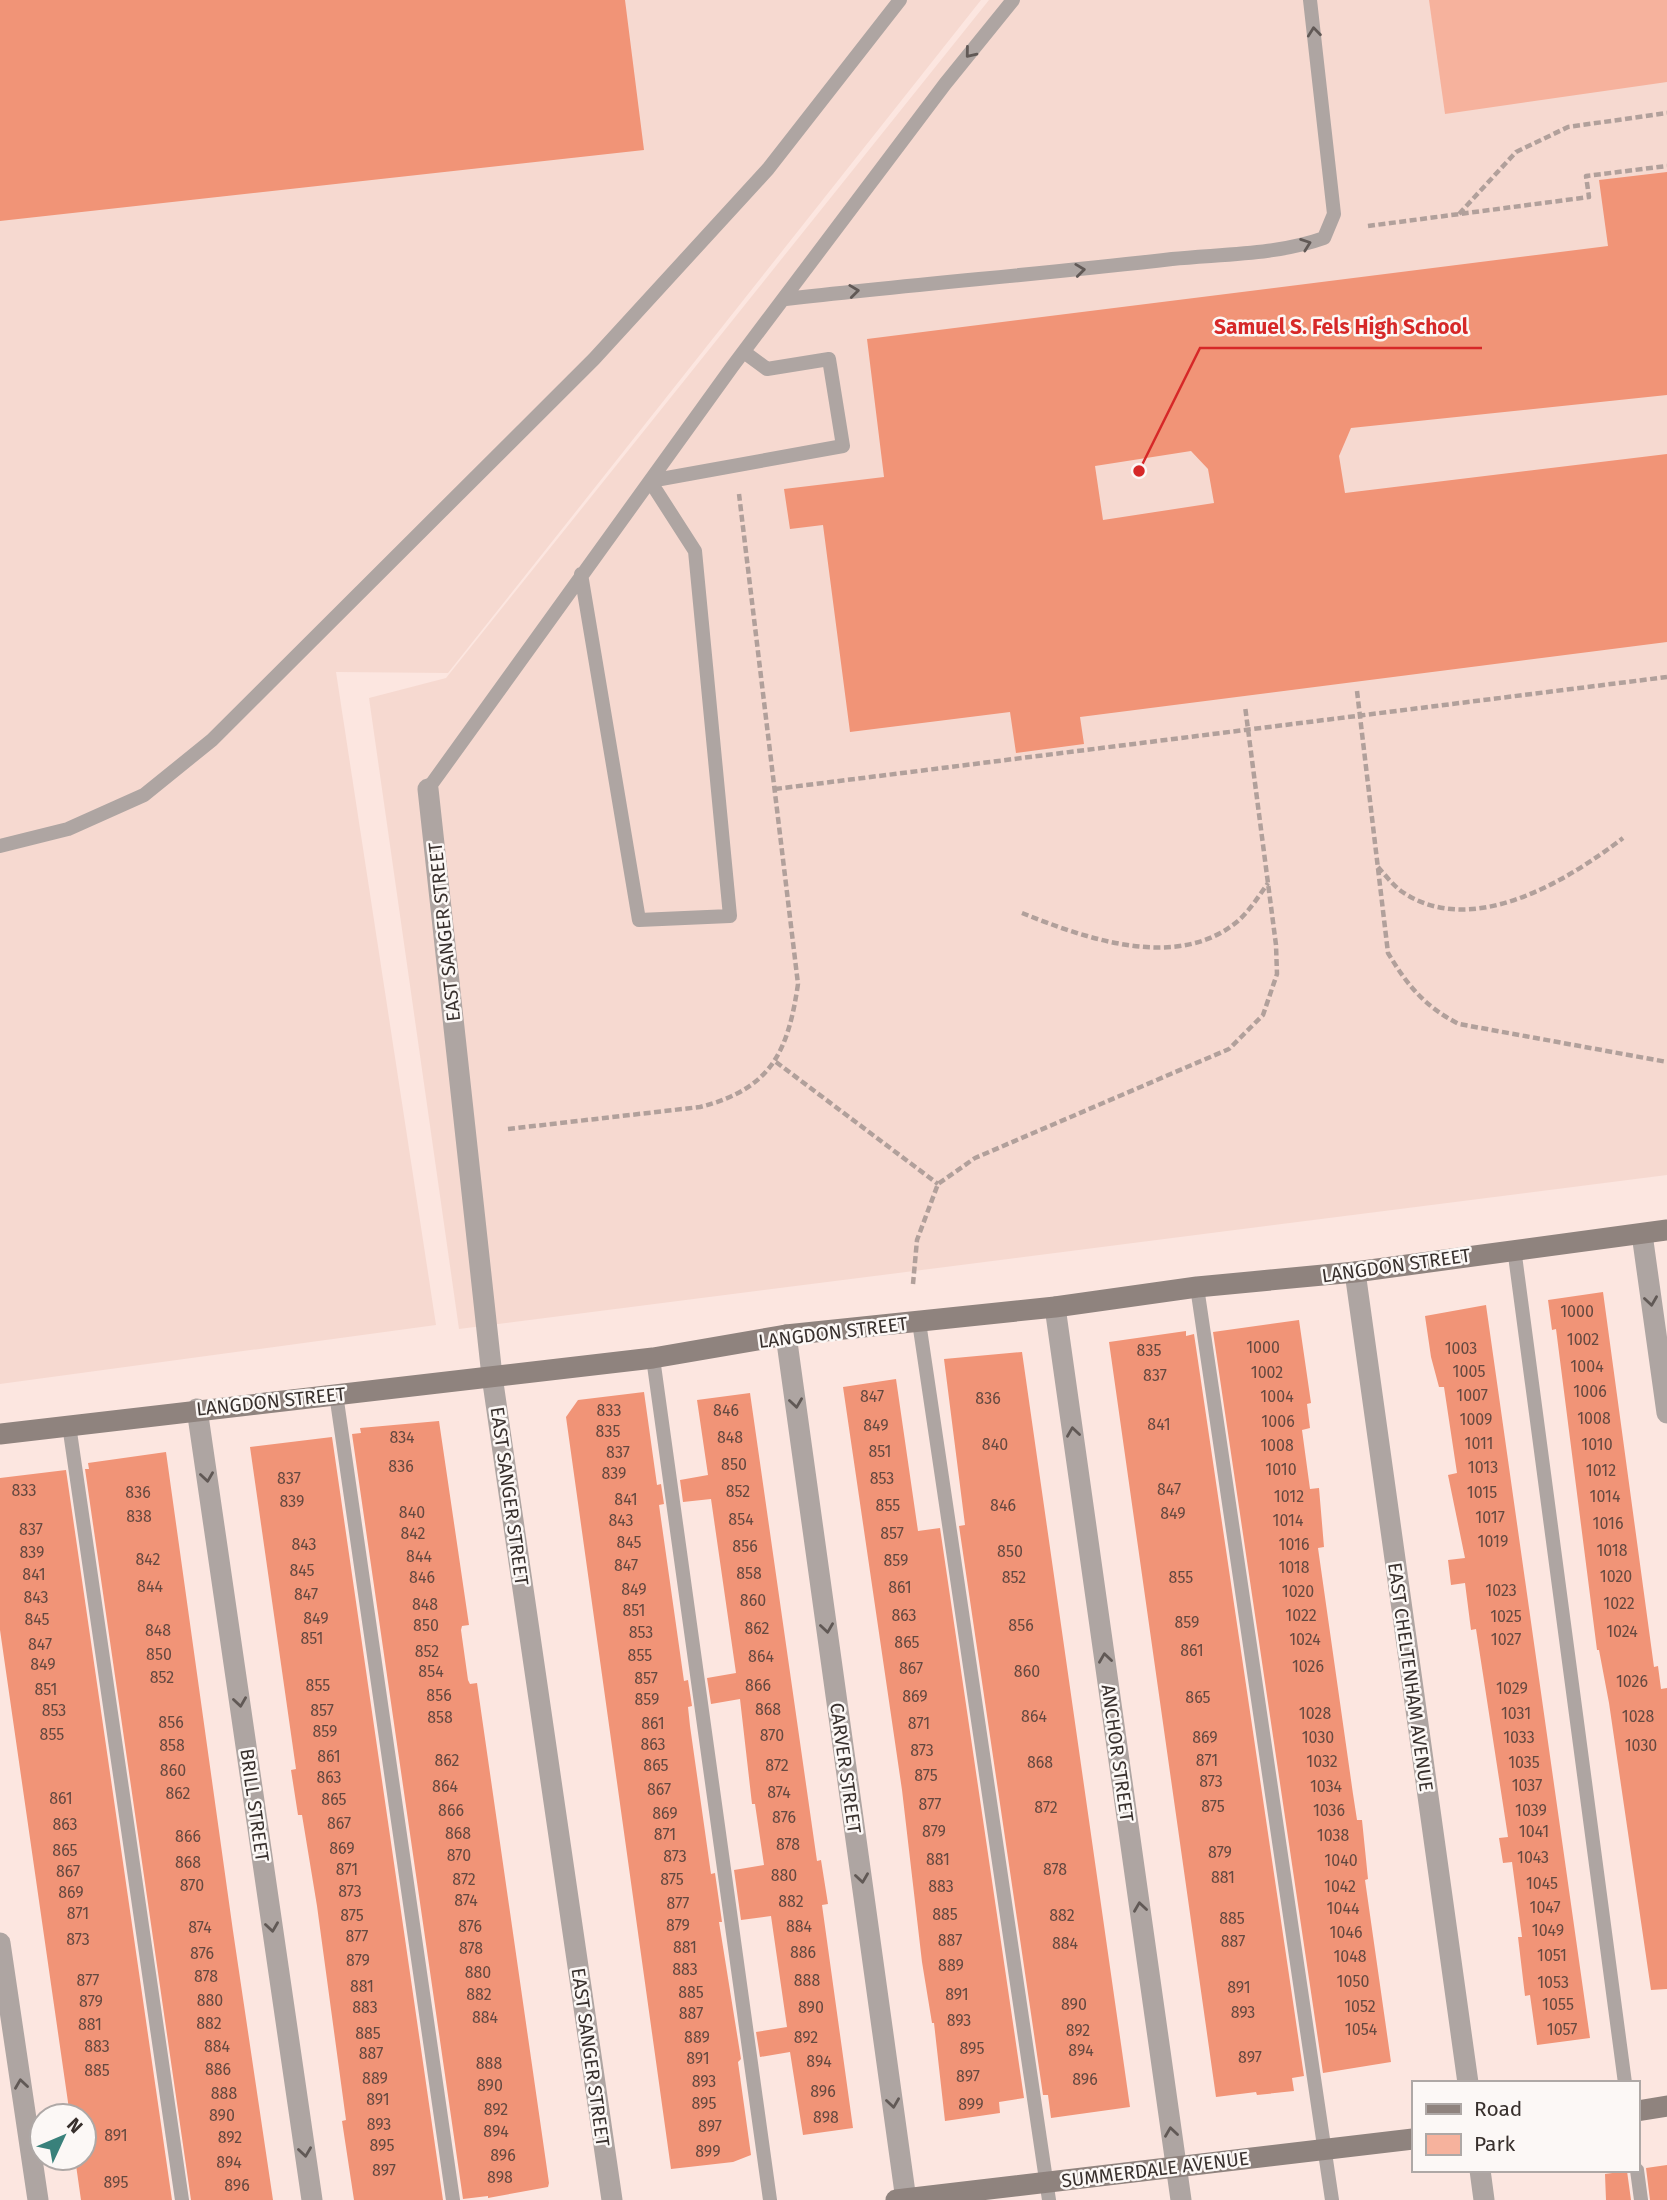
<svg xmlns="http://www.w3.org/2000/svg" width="1667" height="2200" font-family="'Fira Sans',sans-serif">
  <rect width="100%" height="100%" fill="#fce6e0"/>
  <path fill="#f6d9d0" d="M0,0H981L448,673L336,672L436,1325L0,1384Z
    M989,0H1667V1175L459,1329L369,698L446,678Z"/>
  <path fill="#f6b29d" d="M1429,0H1667V82L1445,114Z"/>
  <path fill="#f19477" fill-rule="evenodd" d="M0,0H625L644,150L0,221Z
    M1667,172V395L1351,428L1339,456L1345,493L1667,454V642L1080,717L1084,744L1016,753L1010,712L850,732L823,525L790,529L784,489L884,477L867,339L1608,246L1599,180ZM1191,451L1208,469L1214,503L1103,520L1095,466Z
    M1603,1292L1654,1667L1658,1666L1661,1689L1667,1688V1989L1651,1990L1609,1703L1599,1650H1597L1556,1329L1552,1330L1548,1300Z
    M1486,1305L1590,2038L1537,2045L1530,1995L1525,1996L1518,1937H1522L1512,1862L1503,1863L1499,1838L1508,1837L1476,1629L1471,1630L1465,1583L1451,1585L1448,1560L1465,1558L1448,1475L1457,1473L1444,1387H1439L1431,1357L1425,1316Z
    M1299,1320L1311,1403L1307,1404L1310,1428L1302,1430L1310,1489L1319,1488L1324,1547L1318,1548L1353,1794L1357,1820H1362L1368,1879L1365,1880L1391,2062L1323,2073L1213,1332Z
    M1186,1331V1336L1194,1334L1304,2076L1292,2078L1294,2091L1257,2095L1256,2092L1216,2097L1109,1342Z
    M1022,1352L1130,2107L1051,2118L1048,2095H1043L959,1526L965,1525L944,1359Z
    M896,1379L918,1531L940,1528L1024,2098L999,2102L1000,2113L945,2121L934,2023H932L922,1962L902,1790L843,1387Z
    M644,1392L657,1485L661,1484L664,1504L659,1505L684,1681L688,1680L692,1706L688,1707L690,1726L711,1874L715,1873L722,1922H719L741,2059L738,2062L751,2155L733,2162L671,2169L566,1417L578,1400Z
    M750,1393L817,1861L821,1860L828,1904L822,1905L853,2128L803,2135L790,2052L760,2057L756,2032L787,2027L771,1916L741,1920L734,1870L764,1865L755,1804H752L740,1699L711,1704L707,1678L736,1673L711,1499L683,1502L680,1480L708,1475L697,1400Z
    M439,1421L469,1625L462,1626L461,1630L468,1680L470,1684L477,1683L549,2183L548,2187L488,2198V2196L463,2199L352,1434L361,1433L360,1428Z
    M332,1437L443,2200H354L342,2121L346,2120L317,1906L302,1815H298L291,1770L296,1769L250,1447Z
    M166,1452L233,1931L273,2200H191L85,1469H89L88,1463Z
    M66,1470L172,2200H81L75,2158H84V2116H70L0,1630V1478Z
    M1667,2165V2200H1650L1646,2168Z
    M1627,2171L1631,2200H1606L1605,2174Z"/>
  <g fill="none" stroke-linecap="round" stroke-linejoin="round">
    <path stroke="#b1a09b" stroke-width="4.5" stroke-dasharray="7 3.5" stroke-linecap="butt" d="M1459,214L1516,152L1568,127L1667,113
      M1368,226L1589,197L1586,176L1667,166
      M1357,691L1388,953C1407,985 1425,1007 1459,1024L1667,1062
      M775,789L1667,677
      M1378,867C1385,875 1393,885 1401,891C1471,940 1567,881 1623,838
      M1022,913C1085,938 1177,972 1238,921C1250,910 1259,896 1268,883
      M776,1062L938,1184
      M508,1129L700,1107C771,1089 788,1052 798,984L739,494
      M913,1284L917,1240L938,1184L975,1158L1229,1049L1263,1015L1277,974L1276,945L1245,706"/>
    <path stroke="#aea5a2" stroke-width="14" d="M786,299C915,284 1043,274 1172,259C1222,254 1276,255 1324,238L1334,214L1310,0
      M581,574L639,920L730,916L695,551L650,481L843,446L829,359L767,369L744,352
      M428,789L732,367L945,84L1013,0
      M0,846L68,829L144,795L212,740L594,359L768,169L900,0
      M1514,1248L1625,2083
      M1197,1287L1332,2200
      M919,1322L1049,2200
      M653,1358L770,2200
      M336,1394L453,2200
      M69,1425L182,2200
      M1637,2170L1641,2200"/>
    <path stroke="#aea5a2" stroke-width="21" d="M428,789L492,1376L612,2200
      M1642,1234L1667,1413
      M1355,1272L1468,2083
      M1055,1307L1181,2200
      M786,1335L906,2200
      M197,1409L312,2200
      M0,1943L38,2200
      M1480,2170L1484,2200"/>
    <path stroke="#8f837e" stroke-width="21" d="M0,1434L653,1358L786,1335L1055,1307L1197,1287L1355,1272L1667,1230
      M1637,2111L1667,2106
      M896,2200L1413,2139"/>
  </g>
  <defs><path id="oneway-chevron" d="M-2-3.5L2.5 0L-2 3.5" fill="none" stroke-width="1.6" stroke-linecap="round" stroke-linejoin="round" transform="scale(1.75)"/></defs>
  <g stroke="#615956">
    <use href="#oneway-chevron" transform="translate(1314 32) rotate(-96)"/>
    <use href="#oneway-chevron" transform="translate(970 53) rotate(129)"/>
    <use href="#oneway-chevron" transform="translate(1306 244) rotate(-20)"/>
    <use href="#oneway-chevron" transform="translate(1080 270) rotate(-7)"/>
    <use href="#oneway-chevron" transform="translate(854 291) rotate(-7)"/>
    <use href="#oneway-chevron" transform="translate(1651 1301) rotate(82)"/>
    <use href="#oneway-chevron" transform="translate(796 1403) rotate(82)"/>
    <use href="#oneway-chevron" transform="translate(1073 1432) rotate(-98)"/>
    <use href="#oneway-chevron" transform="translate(207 1477) rotate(82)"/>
    <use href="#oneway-chevron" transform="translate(827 1628) rotate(82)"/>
    <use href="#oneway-chevron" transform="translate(1105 1658) rotate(-98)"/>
    <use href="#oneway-chevron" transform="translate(240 1702) rotate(82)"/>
    <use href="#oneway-chevron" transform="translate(862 1878) rotate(82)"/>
    <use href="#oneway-chevron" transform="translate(1140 1907) rotate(-98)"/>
    <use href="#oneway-chevron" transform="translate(272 1927) rotate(82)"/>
    <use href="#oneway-chevron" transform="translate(21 2084) rotate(-98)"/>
    <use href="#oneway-chevron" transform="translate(893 2103) rotate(82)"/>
    <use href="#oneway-chevron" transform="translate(1171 2132) rotate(-98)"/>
    <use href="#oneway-chevron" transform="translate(305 2152) rotate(82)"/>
  </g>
  <g text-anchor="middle" stroke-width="5" stroke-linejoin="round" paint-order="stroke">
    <g font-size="16" fill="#664940">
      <text x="1577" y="1317">1000</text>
      <text x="1583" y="1345">1002</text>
      <text x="1263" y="1353">1000</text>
      <text x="1461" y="1354">1003</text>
      <text x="1149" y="1356">835</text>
      <text x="1587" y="1372">1004</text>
      <text x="1469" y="1377">1005</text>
      <text x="1267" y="1378">1002</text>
      <text x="1155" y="1381">837</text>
      <text x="1590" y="1397">1006</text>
      <text x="1472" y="1401">1007</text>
      <text x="872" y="1402">847</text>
      <text x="1277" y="1402">1004</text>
      <text x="988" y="1404">836</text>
      <text x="609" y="1416">833</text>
      <text x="726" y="1416">846</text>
      <text x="1594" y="1424">1008</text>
      <text x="1476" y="1425">1009</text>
      <text x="1278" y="1427">1006</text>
      <text x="1159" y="1430">841</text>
      <text x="876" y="1431">849</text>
      <text x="608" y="1437">835</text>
      <text x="402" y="1443">834</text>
      <text x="730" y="1443">848</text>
      <text x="1479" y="1449">1011</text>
      <text x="995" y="1450">840</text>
      <text x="1597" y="1450">1010</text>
      <text x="1277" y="1451">1008</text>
      <text x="880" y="1457">851</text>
      <text x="618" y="1458">837</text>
      <text x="734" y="1470">850</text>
      <text x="401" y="1472">836</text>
      <text x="1483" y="1473">1013</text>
      <text x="1281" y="1475">1010</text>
      <text x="1601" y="1476">1012</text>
      <text x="614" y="1479">839</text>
      <text x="289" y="1484">837</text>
      <text x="882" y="1484">853</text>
      <text x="1169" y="1495">847</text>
      <text x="24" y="1496">833</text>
      <text x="738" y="1497">852</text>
      <text x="138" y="1498">836</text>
      <text x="1482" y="1498">1015</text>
      <text x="1289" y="1502">1012</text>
      <text x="1605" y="1502">1014</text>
      <text x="626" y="1505">841</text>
      <text x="292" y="1507">839</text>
      <text x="888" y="1511">855</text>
      <text x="1003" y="1511">846</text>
      <text x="412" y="1518">840</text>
      <text x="1173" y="1519">849</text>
      <text x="139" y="1522">838</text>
      <text x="1490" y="1523">1017</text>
      <text x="741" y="1525">854</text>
      <text x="621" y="1526">843</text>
      <text x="1288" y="1526">1014</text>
      <text x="1608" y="1529">1016</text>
      <text x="31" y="1535">837</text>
      <text x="413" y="1539">842</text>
      <text x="892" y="1539">857</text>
      <text x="1493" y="1547">1019</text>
      <text x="629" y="1548">845</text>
      <text x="304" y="1550">843</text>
      <text x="1294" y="1550">1016</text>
      <text x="745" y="1552">856</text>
      <text x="1612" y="1556">1018</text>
      <text x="1010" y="1557">850</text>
      <text x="32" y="1558">839</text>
      <text x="419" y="1562">844</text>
      <text x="148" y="1565">842</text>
      <text x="896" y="1566">859</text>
      <text x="626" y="1571">847</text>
      <text x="1294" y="1573">1018</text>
      <text x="302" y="1576">845</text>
      <text x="749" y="1579">858</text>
      <text x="34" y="1580">841</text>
      <text x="1616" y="1582">1020</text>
      <text x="422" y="1583">846</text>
      <text x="1014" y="1583">852</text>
      <text x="1181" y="1583">855</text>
      <text x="150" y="1592">844</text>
      <text x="900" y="1593">861</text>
      <text x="634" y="1595">849</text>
      <text x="1501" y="1596">1023</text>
      <text x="1298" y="1597">1020</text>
      <text x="306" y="1600">847</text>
      <text x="36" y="1603">843</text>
      <text x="753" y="1606">860</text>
      <text x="1619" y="1609">1022</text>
      <text x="425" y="1610">848</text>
      <text x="634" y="1616">851</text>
      <text x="904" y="1621">863</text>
      <text x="1301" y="1621">1022</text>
      <text x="1506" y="1622">1025</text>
      <text x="316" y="1624">849</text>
      <text x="37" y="1625">845</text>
      <text x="1187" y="1628">859</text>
      <text x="426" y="1631">850</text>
      <text x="1021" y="1631">856</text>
      <text x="757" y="1634">862</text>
      <text x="158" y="1636">848</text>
      <text x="1622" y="1637">1024</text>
      <text x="641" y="1638">853</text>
      <text x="312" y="1644">851</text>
      <text x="1305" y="1645">1024</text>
      <text x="1506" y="1645">1027</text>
      <text x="907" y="1648">865</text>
      <text x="40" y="1650">847</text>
      <text x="1192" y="1656">861</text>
      <text x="427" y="1657">852</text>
      <text x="159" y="1660">850</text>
      <text x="640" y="1661">855</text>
      <text x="761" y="1662">864</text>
      <text x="43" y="1670">849</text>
      <text x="1308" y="1672">1026</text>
      <text x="911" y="1674">867</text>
      <text x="431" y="1677">854</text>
      <text x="1027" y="1677">860</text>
      <text x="162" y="1683">852</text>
      <text x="646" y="1684">857</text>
      <text x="1632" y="1687">1026</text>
      <text x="318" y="1691">855</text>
      <text x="758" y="1691">866</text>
      <text x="1512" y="1694">1029</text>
      <text x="46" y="1695">851</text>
      <text x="439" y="1701">856</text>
      <text x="915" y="1702">869</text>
      <text x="1198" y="1703">865</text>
      <text x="647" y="1705">859</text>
      <text x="768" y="1715">868</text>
      <text x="54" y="1716">853</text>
      <text x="322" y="1716">857</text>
      <text x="1315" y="1719">1028</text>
      <text x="1516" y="1719">1031</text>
      <text x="1034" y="1722">864</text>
      <text x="1638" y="1722">1028</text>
      <text x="440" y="1723">858</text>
      <text x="171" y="1728">856</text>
      <text x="653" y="1729">861</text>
      <text x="919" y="1729">871</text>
      <text x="325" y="1737">859</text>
      <text x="52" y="1740">855</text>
      <text x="772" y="1741">870</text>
      <text x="1205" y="1743">869</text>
      <text x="1318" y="1743">1030</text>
      <text x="1519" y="1743">1033</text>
      <text x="653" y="1750">863</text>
      <text x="172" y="1751">858</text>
      <text x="1641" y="1751">1030</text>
      <text x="922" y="1756">873</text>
      <text x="329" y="1762">861</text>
      <text x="447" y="1766">862</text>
      <text x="1207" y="1766">871</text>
      <text x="1322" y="1767">1032</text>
      <text x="1040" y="1768">868</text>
      <text x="1524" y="1768">1035</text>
      <text x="656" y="1771">865</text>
      <text x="777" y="1771">872</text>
      <text x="173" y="1776">860</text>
      <text x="926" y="1781">875</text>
      <text x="329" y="1783">863</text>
      <text x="1211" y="1787">873</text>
      <text x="1527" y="1791">1037</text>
      <text x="445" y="1792">864</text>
      <text x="1326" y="1792">1034</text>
      <text x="659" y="1795">867</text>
      <text x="779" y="1798">874</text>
      <text x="178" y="1799">862</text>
      <text x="61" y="1804">861</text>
      <text x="334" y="1805">865</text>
      <text x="930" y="1810">877</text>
      <text x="1213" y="1812">875</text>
      <text x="1046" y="1813">872</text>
      <text x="451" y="1816">866</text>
      <text x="1329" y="1816">1036</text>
      <text x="1531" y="1816">1039</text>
      <text x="665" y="1819">869</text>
      <text x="784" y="1823">876</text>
      <text x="339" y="1829">867</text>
      <text x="65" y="1830">863</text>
      <text x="934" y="1837">879</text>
      <text x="1534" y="1837">1041</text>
      <text x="458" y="1839">868</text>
      <text x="665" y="1840">871</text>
      <text x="1333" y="1841">1038</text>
      <text x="188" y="1842">866</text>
      <text x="788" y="1850">878</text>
      <text x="342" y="1854">869</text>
      <text x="65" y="1856">865</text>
      <text x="1220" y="1858">879</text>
      <text x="459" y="1861">870</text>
      <text x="675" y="1862">873</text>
      <text x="1533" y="1863">1043</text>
      <text x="938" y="1865">881</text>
      <text x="1341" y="1866">1040</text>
      <text x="188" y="1868">868</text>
      <text x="347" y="1875">871</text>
      <text x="1055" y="1875">878</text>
      <text x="68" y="1877">867</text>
      <text x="784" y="1881">880</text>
      <text x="1223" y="1883">881</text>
      <text x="464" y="1885">872</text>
      <text x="672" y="1885">875</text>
      <text x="1542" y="1889">1045</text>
      <text x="192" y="1891">870</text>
      <text x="941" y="1892">883</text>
      <text x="1340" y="1892">1042</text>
      <text x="350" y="1897">873</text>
      <text x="71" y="1898">869</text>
      <text x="466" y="1906">874</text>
      <text x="791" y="1907">882</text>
      <text x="678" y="1909">877</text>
      <text x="1545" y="1913">1047</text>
      <text x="1343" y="1914">1044</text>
      <text x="78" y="1919">871</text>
      <text x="945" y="1920">885</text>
      <text x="352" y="1921">875</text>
      <text x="1062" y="1921">882</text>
      <text x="1232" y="1924">885</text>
      <text x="678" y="1931">879</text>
      <text x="470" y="1932">876</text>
      <text x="799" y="1932">884</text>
      <text x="200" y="1933">874</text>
      <text x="1548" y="1936">1049</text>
      <text x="1346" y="1938">1046</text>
      <text x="357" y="1942">877</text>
      <text x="78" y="1945">873</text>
      <text x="950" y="1946">887</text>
      <text x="1233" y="1947">887</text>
      <text x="1065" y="1949">884</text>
      <text x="685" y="1953">881</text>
      <text x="471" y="1954">878</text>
      <text x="803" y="1958">886</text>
      <text x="202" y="1959">876</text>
      <text x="1552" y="1961">1051</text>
      <text x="1350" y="1962">1048</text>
      <text x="358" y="1966">879</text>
      <text x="951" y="1971">889</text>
      <text x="685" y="1975">883</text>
      <text x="478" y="1978">880</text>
      <text x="206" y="1982">878</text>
      <text x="88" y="1986">877</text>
      <text x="807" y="1986">888</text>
      <text x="1353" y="1987">1050</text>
      <text x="1553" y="1988">1053</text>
      <text x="362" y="1992">881</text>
      <text x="1239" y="1993">891</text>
      <text x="691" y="1998">885</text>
      <text x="479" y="2000">882</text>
      <text x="957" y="2000">891</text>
      <text x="210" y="2006">880</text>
      <text x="91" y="2007">879</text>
      <text x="1074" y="2010">890</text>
      <text x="1558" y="2010">1055</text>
      <text x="1360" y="2012">1052</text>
      <text x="365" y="2013">883</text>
      <text x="811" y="2013">890</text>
      <text x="1243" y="2018">893</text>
      <text x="691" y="2019">887</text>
      <text x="485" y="2023">884</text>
      <text x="959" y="2026">893</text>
      <text x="209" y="2029">882</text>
      <text x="90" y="2030">881</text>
      <text x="1361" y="2035">1054</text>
      <text x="1562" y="2035">1057</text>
      <text x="1078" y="2036">892</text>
      <text x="368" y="2039">885</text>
      <text x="697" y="2043">889</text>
      <text x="806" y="2043">892</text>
      <text x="97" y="2052">883</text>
      <text x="217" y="2052">884</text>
      <text x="972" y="2054">895</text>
      <text x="1081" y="2056">894</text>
      <text x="371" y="2059">887</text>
      <text x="1250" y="2063">897</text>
      <text x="698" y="2064">891</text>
      <text x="819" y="2067">894</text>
      <text x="489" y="2069">888</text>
      <text x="218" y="2075">886</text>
      <text x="97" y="2076">885</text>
      <text x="968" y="2082">897</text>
      <text x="375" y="2084">889</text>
      <text x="1085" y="2085">896</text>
      <text x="704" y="2087">893</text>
      <text x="490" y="2091">890</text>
      <text x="823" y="2097">896</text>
      <text x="224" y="2099">888</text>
      <text x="378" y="2105">891</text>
      <text x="704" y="2109">895</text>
      <text x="971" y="2110">899</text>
      <text x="496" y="2115">892</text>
      <text x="222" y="2121">890</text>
      <text x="826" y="2123">898</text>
      <text x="379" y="2130">893</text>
      <text x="710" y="2132">897</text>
      <text x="496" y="2137">894</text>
      <text x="116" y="2141">891</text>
      <text x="230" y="2143">892</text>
      <text x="382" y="2151">895</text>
      <text x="708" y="2157">899</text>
      <text x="503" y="2161">896</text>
      <text x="229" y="2168">894</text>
      <text x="384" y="2176">897</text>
      <text x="500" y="2183">898</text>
      <text x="116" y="2188">895</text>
      <text x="237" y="2191">896</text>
    </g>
    <g font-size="19" fill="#38302d" stroke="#fcf8f6">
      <text transform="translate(444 932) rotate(-96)" y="7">EAST SANGER STREET</text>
      <text transform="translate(1396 1265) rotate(-8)" y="7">LANGDON STREET</text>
      <text transform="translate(833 1332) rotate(-7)" y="7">LANGDON STREET</text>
      <text transform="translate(271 1401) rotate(-6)" y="7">LANGDON STREET</text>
      <text transform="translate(510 1496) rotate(82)" y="7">EAST SANGER STREET</text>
      <text transform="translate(1411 1677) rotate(82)" y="7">EAST CHELTENHAM AVENUE</text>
      <text transform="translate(1118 1753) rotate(82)" y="7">ANCHOR STREET</text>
      <text transform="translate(846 1768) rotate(82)" y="7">CARVER STREET</text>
      <text transform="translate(255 1805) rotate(82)" y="7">BRILL STREET</text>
      <text transform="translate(591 2057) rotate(82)" y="7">EAST SANGER STREET</text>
      <text transform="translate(1155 2169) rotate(-7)" y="7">SUMMERDALE AVENUE</text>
    </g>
  </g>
  <path fill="none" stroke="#d62828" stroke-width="2.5" d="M1139 471L1200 348H1482"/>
  <circle fill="#d62828" stroke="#fcf8f6" stroke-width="2.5" cx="1139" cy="471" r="7"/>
  <g font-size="21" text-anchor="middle" font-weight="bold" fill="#d62828" stroke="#fcf8f6" stroke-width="5" stroke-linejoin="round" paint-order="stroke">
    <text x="1341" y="334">Samuel S. Fels High School</text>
  </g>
  <rect x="1412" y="2081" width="228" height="91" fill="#fcf8f6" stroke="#aea8a6" stroke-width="2"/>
  <rect x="1426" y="2104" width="35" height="10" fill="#8f837e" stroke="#aea8a6" stroke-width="2"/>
  <text x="1474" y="2116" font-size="21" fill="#38302d">Road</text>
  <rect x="1426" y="2134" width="35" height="21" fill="#f6b29d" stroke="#aea8a6" stroke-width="2"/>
  <text x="1474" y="2151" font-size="21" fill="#38302d">Park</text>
  <g transform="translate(63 2137) rotate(46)"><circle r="33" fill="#fcf8f6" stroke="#aea8a6" stroke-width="2"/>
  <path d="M0-5L12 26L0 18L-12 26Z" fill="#39817b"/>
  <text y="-10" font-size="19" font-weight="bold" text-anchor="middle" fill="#38302d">N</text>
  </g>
</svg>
